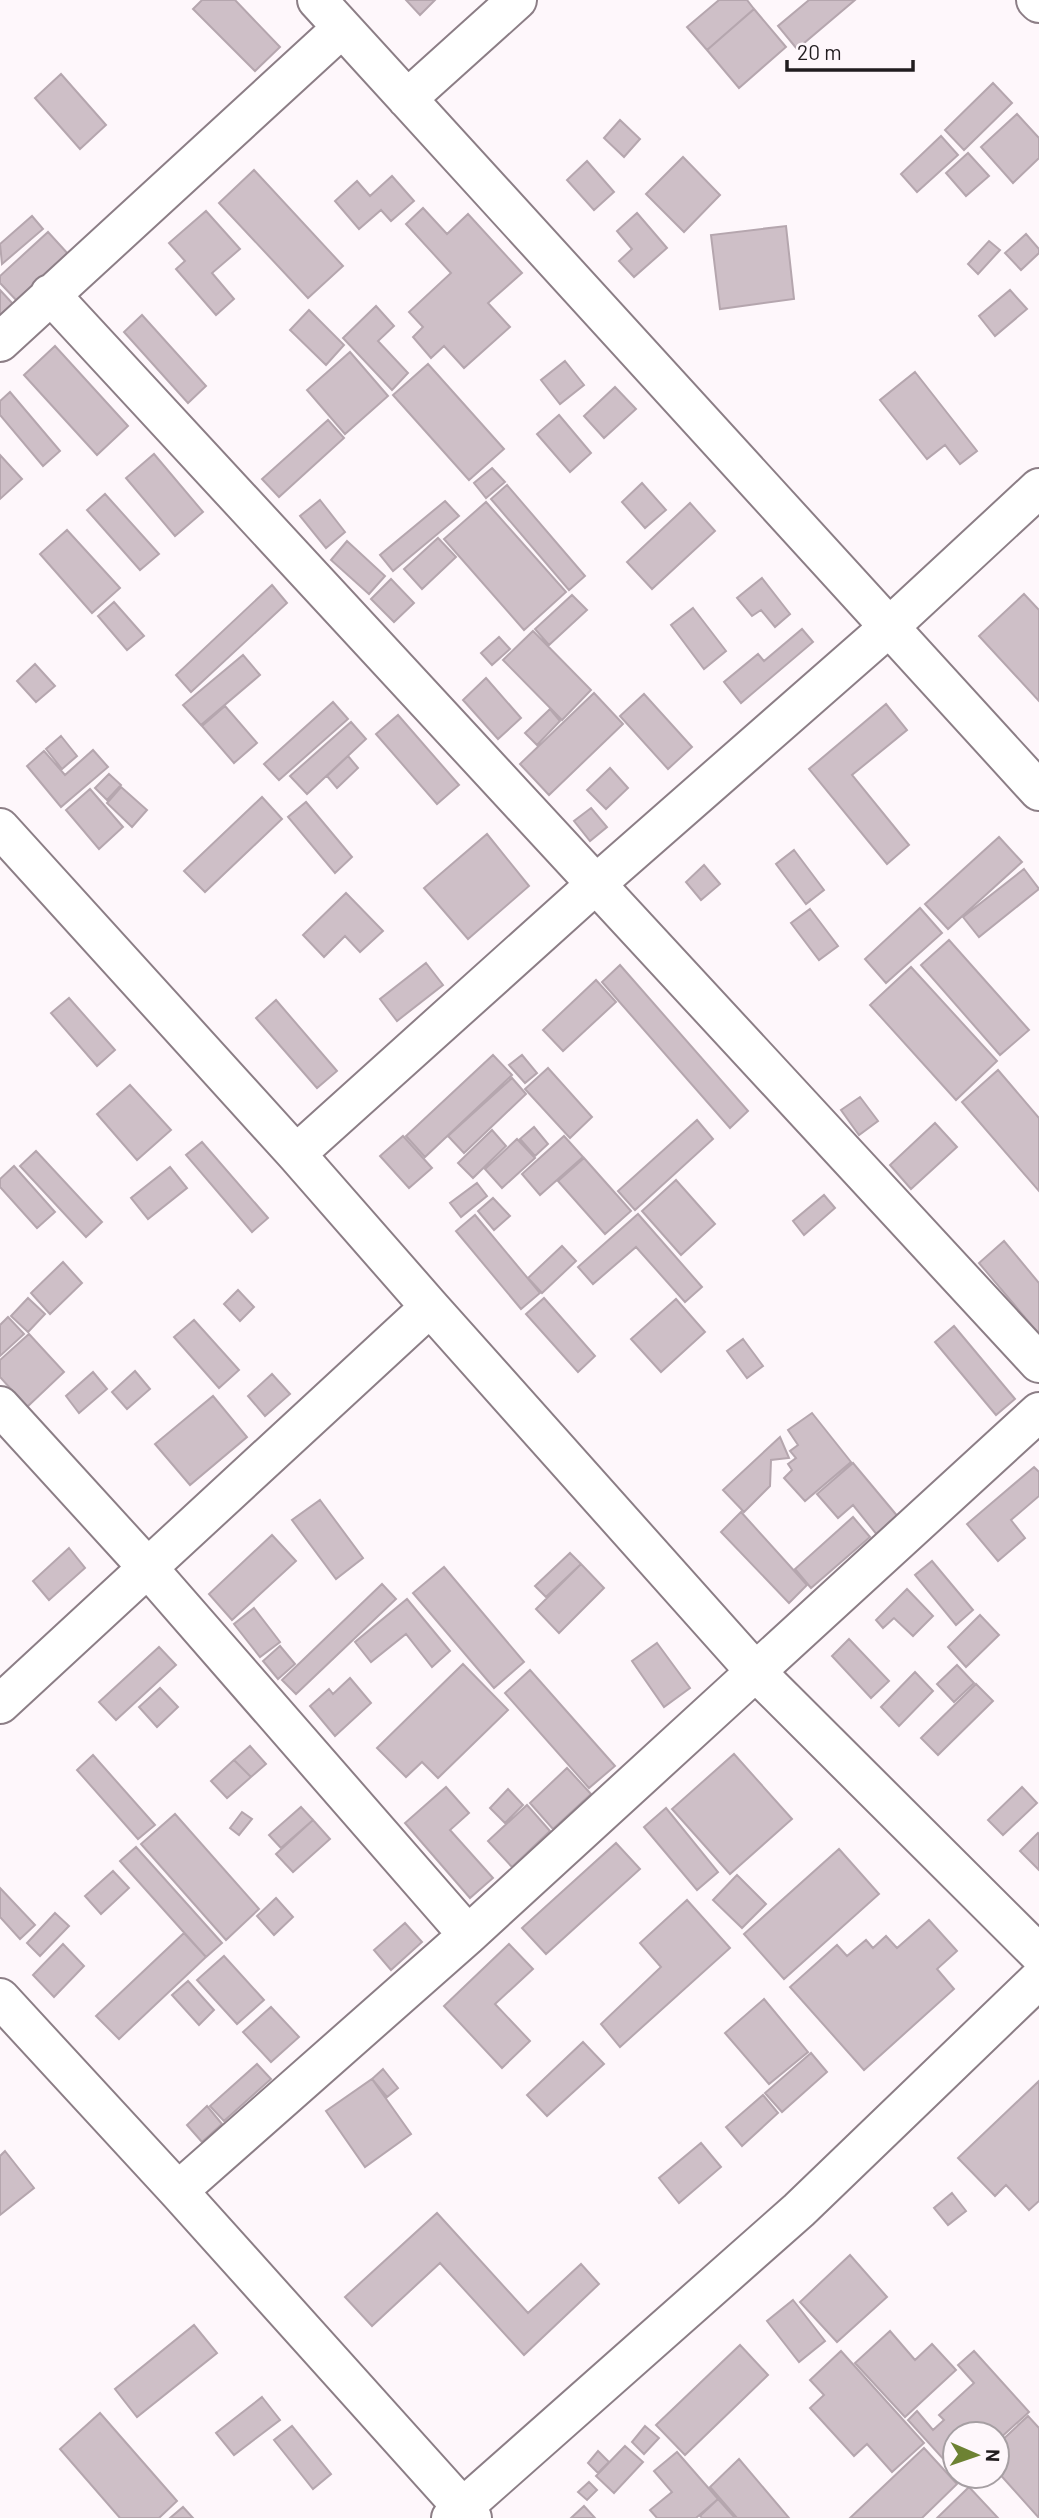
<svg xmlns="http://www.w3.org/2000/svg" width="1039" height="2518" font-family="Barlow,sans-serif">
  <rect width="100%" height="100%" fill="#fef7fb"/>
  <path fill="#cebfc7" stroke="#b5a6ae" stroke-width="2" d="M202,0H235L280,47L255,71L193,9Z
    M406,0H435L420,15Z
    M719,0H747L754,9L707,50L687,27Z
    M809,0H855L797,49L778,26Z
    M754,9L786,47L739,88L707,50Z
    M61,74L106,125L80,149L35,98Z
    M993,83L1012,103L964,150L945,130Z
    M1017,114L1039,138V158L1013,183L981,147Z
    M620,120L640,139L624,157L604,138Z
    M941,136L958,155L917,192L901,174Z
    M968,153L989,176L966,196L946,173Z
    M683,157L720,195L684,232L646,194Z
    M587,161L614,192L594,210L567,180Z
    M254,170L343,266L308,298L219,203Z
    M392,176L414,201L391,221L381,210L359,229L335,201L357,181L370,196Z
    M423,208L447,234L468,214L522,273L488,303L510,327L464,368L444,346L431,358L413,337L423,327L409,312L451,273L406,224Z
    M206,211L240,249L212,273L234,299L216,315L176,269L185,261L169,243Z
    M637,213L667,248L634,277L619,261L632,249L617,231Z
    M32,216L43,229L2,264L0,244Z
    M786,226L794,299L720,309L711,235Z
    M48,232L69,255L18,302L0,283V276Z
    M1026,234L1039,249V253L1021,270L1005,253Z
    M989,241L1000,250L978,274L968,264Z
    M0,290L13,304L0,316Z
    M1010,290L1027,309L995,336L979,316Z
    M376,306L394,326L378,341L408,373L392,390L343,338Z
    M309,310L344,345L326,365L290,330Z
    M142,315L206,386L188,403L124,332Z
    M55,346L128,426L97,455L24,375Z
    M350,352L388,396L345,434L307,390Z
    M565,361L584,385L560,404L541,380Z
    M428,364L504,449L469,480L393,395Z
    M915,372L977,451L960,464L945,445L927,459L880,400Z
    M615,387L636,409L604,438L584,416Z
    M10,392L60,451L43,466L0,415V401Z
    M559,415L591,453L570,472L537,434Z
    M328,420L344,438L279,497L262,479Z
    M154,454L203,512L175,536L126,478Z
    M0,455L22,479L0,499Z
    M492,468L505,482L486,498L474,483Z
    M642,483L666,510L645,528L622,502Z
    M507,485L585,576L569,590L491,499Z
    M105,494L159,554L140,570L87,510Z
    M320,500L345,532L326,548L300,516Z
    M445,501L459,516L393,571L380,555Z
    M486,502L566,592L524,630L444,539Z
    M690,503L715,531L652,589L627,562Z
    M67,530L120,588L92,613L40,554Z
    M438,538L456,557L422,589L404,569Z
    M347,541L385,576L369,594L331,560Z
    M762,578L790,614L775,627L761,610L752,616L737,598Z
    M391,579L414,603L394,622L371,599Z
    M272,585L287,603L191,692L176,675Z
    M1024,594L1039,610V701L979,636Z
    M572,595L587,610L549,645L535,629Z
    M114,602L144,636L127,650L98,616Z
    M693,608L726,651L704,669L671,625Z
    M802,629L813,642L741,703L724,682L758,654L764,661Z
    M533,631L591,690L562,720L503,660Z
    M499,637L510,649L492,665L481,653Z
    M243,655L260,675L201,725L183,705Z
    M35,664L55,686L36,702L17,681Z
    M486,678L521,718L498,739L463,700Z
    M594,693L623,724L549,795L520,764Z
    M644,694L692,747L668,769L620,716Z
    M333,702L348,719L279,780L264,764Z
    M886,704L907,730L852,775L909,845L887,864L809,769Z
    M225,706L257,743L234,763L202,726Z
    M550,709L560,721L537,745L525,733Z
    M398,715L459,785L437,804L376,734Z
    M351,722L366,739L307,794L290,776Z
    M61,736L77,756L62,769L46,749Z
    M93,750L108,767L61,807L27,766L44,751L65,775Z
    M348,756L358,768L337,788L327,776Z
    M610,768L628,788L606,809L587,790Z
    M109,774L121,785L107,800L95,788Z
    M121,787L147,810L132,827L107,803Z
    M90,789L123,827L99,849L66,810Z
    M262,797L282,819L205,892L184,871Z
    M306,802L352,857L335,873L288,817Z
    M591,808L607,827L590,841L574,821Z
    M487,834L529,886L468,939L424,888Z
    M999,837L1022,862L948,929L925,904Z
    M794,850L824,890L806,904L776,864Z
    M704,865L720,884L701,900L686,882Z
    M1024,869L1039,889L979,937L963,917Z
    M346,893L383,931L360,952L345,936L324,957L303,935Z
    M920,908L942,933L886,983L865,959Z
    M810,909L838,946L819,960L791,923Z
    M949,940L1029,1030L1000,1055L921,965Z
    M426,963L443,985L397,1021L380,999Z
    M620,965L748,1111L730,1128L602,982Z
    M911,967L997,1061L956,1100L870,1005Z
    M596,980L616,1002L563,1051L543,1030Z
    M69,998L115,1050L97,1066L51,1013Z
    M276,1000L337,1071L317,1088L256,1018Z
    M493,1055L512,1075L425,1157L406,1136Z
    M522,1055L537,1073L525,1083L509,1065Z
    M548,1068L592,1117L570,1138L525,1089Z
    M998,1070L1039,1118V1191L962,1102Z
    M512,1078L526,1094L464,1153L448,1136Z
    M130,1085L171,1130L137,1160L97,1114Z
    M860,1097L878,1121L859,1135L841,1110Z
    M697,1120L713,1139L635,1210L618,1191Z
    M935,1123L957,1147L911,1189L890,1165Z
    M534,1127L548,1144L535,1156L520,1139Z
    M492,1130L506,1146L473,1178L458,1163Z
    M403,1136L432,1168L409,1188L380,1156Z
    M564,1136L583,1157L540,1195L522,1174Z
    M517,1139L535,1158L502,1188L485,1169Z
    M202,1142L268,1218L252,1232L186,1155Z
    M36,1151L102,1222L86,1237L20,1166Z
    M584,1158L631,1211L605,1234L558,1181Z
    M14,1166L55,1212L37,1228L0,1187V1179Z
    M170,1167L187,1188L148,1219L131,1198Z
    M676,1180L715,1224L681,1255L642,1211Z
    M477,1183L487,1196L461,1217L450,1203Z
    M824,1195L835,1208L804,1235L793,1221Z
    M493,1198L510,1216L494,1230L478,1211Z
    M638,1214L702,1287L685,1302L636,1247L593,1284L578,1267Z
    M475,1215L540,1293L521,1309L456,1231Z
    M1004,1241L1039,1283V1334L979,1263Z
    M562,1246L576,1261L542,1293L528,1278Z
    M63,1262L82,1283L50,1314L31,1293Z
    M238,1290L254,1307L240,1321L224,1304Z
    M28,1298L45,1314L28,1332L11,1316Z
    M544,1298L595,1356L578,1372L526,1314Z
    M676,1299L705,1332L661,1372L631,1339Z
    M8,1317L24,1334L0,1356V1325Z
    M194,1320L239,1370L219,1388L174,1337Z
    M954,1326L1015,1399L996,1415L935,1342Z
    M29,1334L64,1372L27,1407L0,1377V1360Z
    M743,1339L763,1366L747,1378L727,1351Z
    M135,1371L150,1389L127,1409L112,1392Z
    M93,1372L107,1389L79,1413L66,1396Z
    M272,1374L290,1394L265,1416L248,1396Z
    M213,1396L247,1437L190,1485L155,1444Z
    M812,1413L851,1462L805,1501L784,1478L792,1470L788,1464L796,1458L790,1451L798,1445L788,1430Z
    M780,1437L789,1458L771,1460L770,1486L744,1512L723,1490Z
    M853,1463L899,1518L878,1536L853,1505L838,1518L817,1494Z
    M1034,1467L1039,1472V1496L1011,1520L1025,1538L998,1561L967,1524Z
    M320,1500L363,1558L336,1579L292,1520Z
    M741,1512L807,1585L789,1603L721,1532Z
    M853,1517L870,1537L811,1588L795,1569Z
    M272,1535L296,1561L232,1620L209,1594Z
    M69,1548L85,1568L49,1600L33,1581Z
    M570,1553L581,1564L546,1597L535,1586Z
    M932,1561L973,1610L956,1625L915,1575Z
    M581,1564L604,1588L559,1633L536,1609Z
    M444,1567L524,1662L494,1688L413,1593Z
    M382,1584L396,1599L296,1694L282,1680Z
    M907,1589L933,1616L913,1636L894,1618L883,1628L876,1620Z
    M407,1599L450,1651L432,1667L406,1634L371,1662L355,1642Z
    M254,1608L280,1642L260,1657L234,1624Z
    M980,1615L999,1635L966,1667L948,1647Z
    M849,1639L889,1681L871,1698L832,1656Z
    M657,1643L690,1688L664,1707L632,1661Z
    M280,1646L295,1664L278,1679L263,1661Z
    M159,1647L176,1665L116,1720L99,1702Z
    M463,1664L508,1710L438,1778L422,1762L406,1777L377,1748Z
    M957,1665L974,1683L954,1702L937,1684Z
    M530,1670L615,1766L589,1788L505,1693Z
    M915,1672L933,1691L899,1726L881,1707Z
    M350,1678L371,1703L335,1736L310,1706L329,1689L333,1694Z
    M976,1684L993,1701L938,1755L921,1738Z
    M160,1688L178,1707L157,1727L139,1707Z
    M250,1746L266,1764L251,1777L234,1760Z
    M734,1754L792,1819L730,1874L672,1809Z
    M93,1755L155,1825L138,1839L77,1770Z
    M234,1760L251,1777L227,1798L211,1781Z
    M567,1768L591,1794L553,1829L530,1803Z
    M446,1787L469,1813L450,1830L493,1878L470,1898L405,1823Z
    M1022,1787L1037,1803L1003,1835L988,1820Z
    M508,1789L523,1805L505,1823L490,1808Z
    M527,1805L550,1831L512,1867L488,1841Z
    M301,1807L313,1820L281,1848L269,1835Z
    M666,1808L718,1872L697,1890L644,1827Z
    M242,1812L252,1819L239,1835L230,1828Z
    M175,1814L259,1909L226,1940L141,1844Z
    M313,1820L330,1839L293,1872L276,1854Z
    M1038,1833L1039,1834V1870L1020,1851Z
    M616,1843L640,1869L546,1954L522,1928Z
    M136,1847L222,1943L206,1957L120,1861Z
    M839,1849L879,1894L784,1979L744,1934Z
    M113,1871L129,1888L101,1914L85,1896Z
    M737,1875L766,1904L742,1928L713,1900Z
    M0,1888L35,1925L20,1939L0,1917Z
    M276,1898L293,1917L274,1935L257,1916Z
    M687,1900L730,1948L620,2047L601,2024L661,1967L640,1943Z
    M55,1913L69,1926L40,1956L27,1943Z
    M929,1920L957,1951L937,1969L954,1989L864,2070L790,1987L837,1945L847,1956L866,1940L873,1948L886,1936L897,1948Z
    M405,1923L422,1942L391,1970L374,1950Z
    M184,1933L206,1957L119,2039L96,2016Z
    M63,1944L84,1966L54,1997L33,1975Z
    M509,1944L533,1969L495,2004L530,2041L502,2068L444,2006Z
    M224,1956L264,2000L237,2024L197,1980Z
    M188,1981L214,2010L199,2025L172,1995Z
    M764,1999L808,2052L769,2084L725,2033Z
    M271,2007L299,2037L271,2062L243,2032Z
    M583,2042L604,2064L547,2116L527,2095Z
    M811,2053L827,2072L782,2112L765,2093Z
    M257,2064L271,2079L224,2121L210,2106Z
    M383,2069L398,2088L387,2097L372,2079Z
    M372,2079L411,2134L365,2167L326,2111Z
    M1039,2081V2201L1029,2210L1006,2185L995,2196L958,2158Z
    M763,2095L778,2113L742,2146L726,2127Z
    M207,2106L222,2124L202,2142L187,2125Z
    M701,2143L721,2167L679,2203L659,2178Z
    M5,2151L34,2188L0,2215V2156Z
    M952,2193L966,2211L948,2225L934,2208Z
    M437,2213L528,2313L581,2264L599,2284L524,2355L440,2263L372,2326L345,2297Z
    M850,2255L887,2297L837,2342L800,2302Z
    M793,2300L825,2341L799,2362L767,2321Z
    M194,2325L217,2353L137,2417L115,2389Z
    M890,2331L915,2360L932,2344L956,2370L905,2417L855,2363Z
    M740,2345L768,2375L685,2455L656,2425Z
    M841,2351L924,2443L892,2472L867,2444L854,2456L810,2408L824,2395L810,2380Z
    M974,2351L1029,2412L997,2441V2434H955V2472L908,2420L917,2411L933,2430L944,2420L939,2415L974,2383L958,2365Z
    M262,2397L280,2420L234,2455L216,2433Z
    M100,2413L177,2501L159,2518H120L60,2449Z
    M1028,2416L1039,2428V2518L997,2471V2445Z
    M292,2426L331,2474L313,2489L274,2440Z
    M645,2426L659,2438L644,2454L632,2442Z
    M625,2446L643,2462L614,2493L596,2476Z
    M924,2448L957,2484L922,2518H850Z
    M598,2451L609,2462L598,2473L588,2463Z
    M677,2452L718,2499L696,2518H657L650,2510L672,2492L654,2471Z
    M739,2459L789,2518H737L710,2487Z
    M589,2482L597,2490L587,2500L578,2492Z
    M969,2487L998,2518H937Z
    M718,2499L735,2518H702L700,2516Z
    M584,2506L595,2518H571Z
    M183,2507L193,2518H170Z"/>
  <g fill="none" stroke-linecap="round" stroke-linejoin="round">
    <g stroke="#8c7e86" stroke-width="42">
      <path id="minor" d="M317,0L1039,791
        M1036,0L1039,3
        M407,99L517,0
        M50,294L1039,1363
        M0,342L342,28
        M0,828L296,1154L430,1307L755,1671L1039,1954
        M296,1154L596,884L888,628L1039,488
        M0,1406L147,1567L468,1935
        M0,1704L430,1307
        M0,1998L178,2191L472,2518
        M178,2191L468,1935L1039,1412"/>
    </g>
    <g stroke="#8c7e86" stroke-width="42">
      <path id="tertiary" d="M451,2518L799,2210L1039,1979"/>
    </g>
    <use href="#minor" stroke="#fff" stroke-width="38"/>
    <use href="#tertiary" stroke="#fff" stroke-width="38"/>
  </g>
  <g transform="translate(976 2455) rotate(92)"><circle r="33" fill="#fef7fb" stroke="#a69fa3" stroke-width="2"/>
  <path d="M0-5L12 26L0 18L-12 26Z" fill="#6d8233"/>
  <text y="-10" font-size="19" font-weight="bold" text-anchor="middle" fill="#211c1f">N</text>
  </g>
  <path d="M787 60v10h126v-10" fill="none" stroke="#211c1f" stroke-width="3.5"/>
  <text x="797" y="60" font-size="21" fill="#211c1f" stroke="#fef7fb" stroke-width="5" paint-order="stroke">20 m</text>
</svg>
